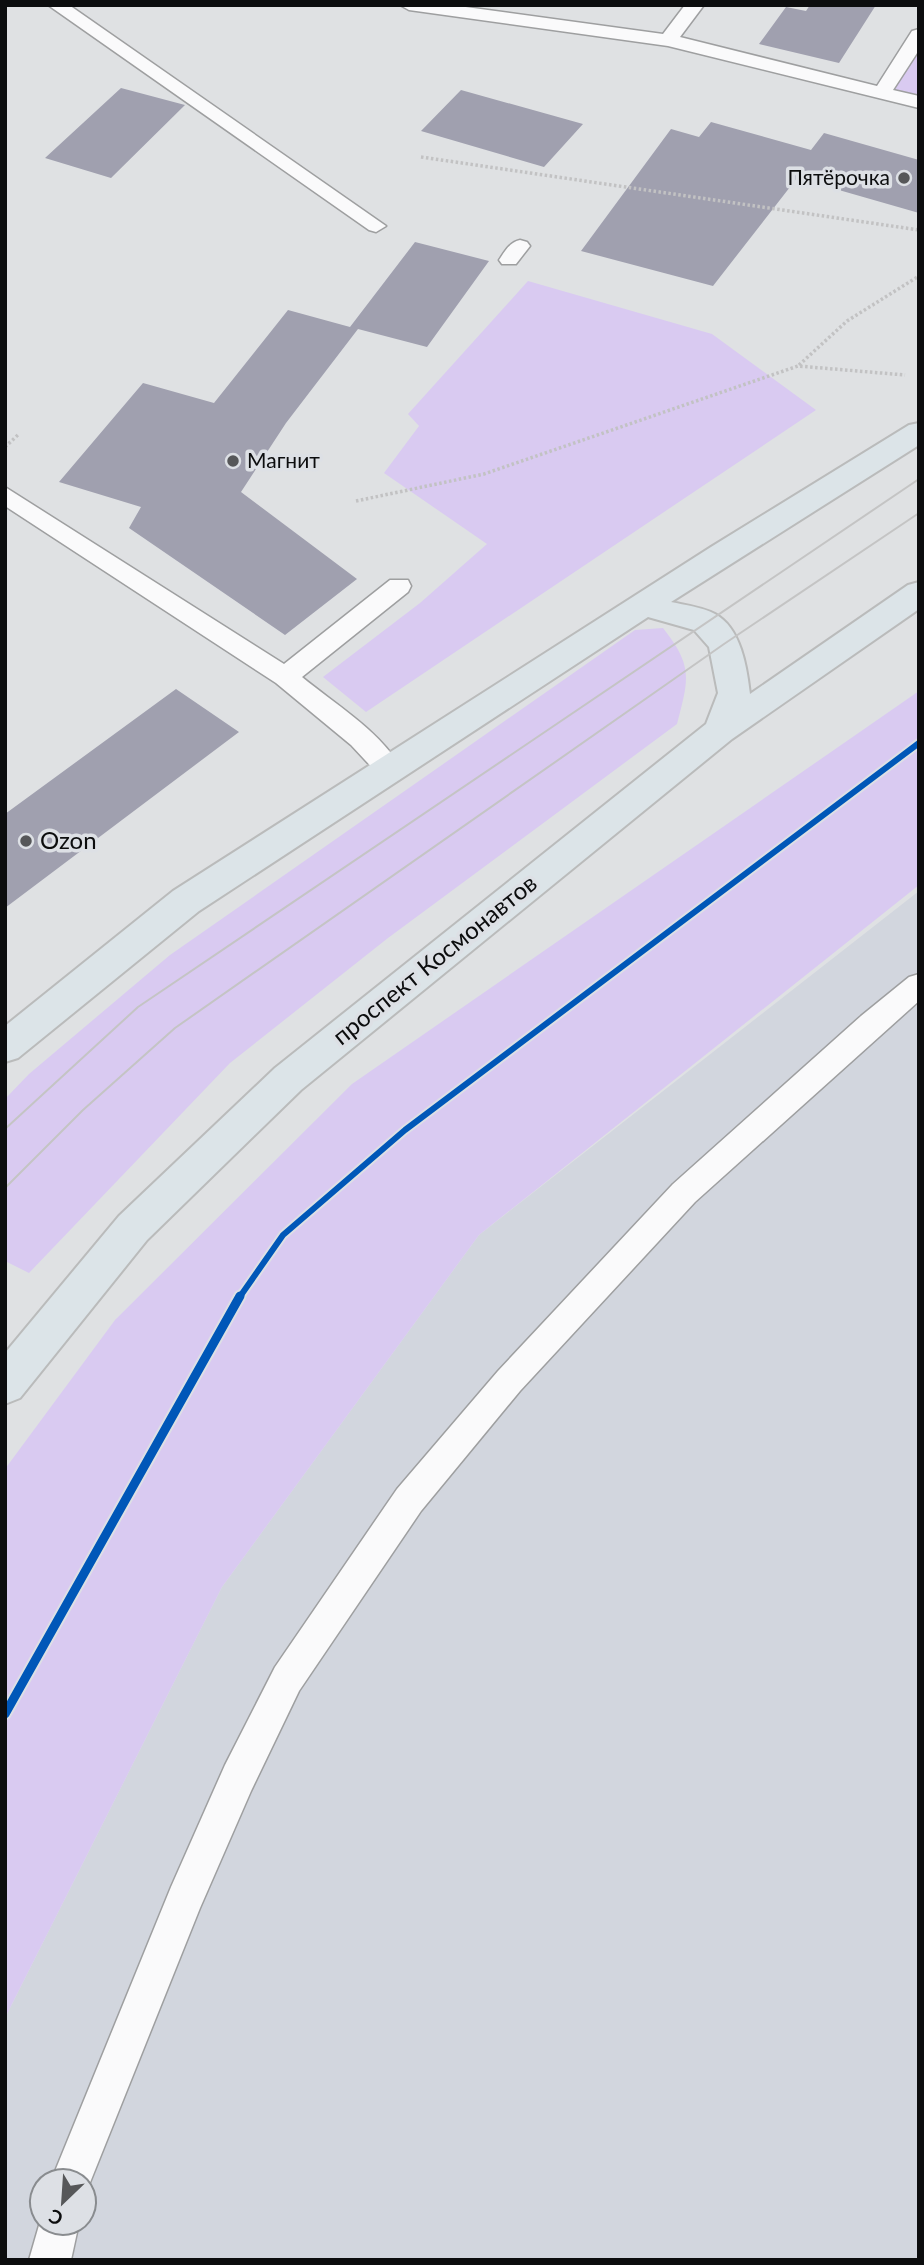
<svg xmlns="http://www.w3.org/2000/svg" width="924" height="2265" font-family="Lato,sans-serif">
  <rect width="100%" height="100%" fill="#dfe1e3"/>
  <path fill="#d2d6de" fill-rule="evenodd" d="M919,891V2260H5V2018L222,1587L479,1235ZM42,2181H84V2223H42Z"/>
  <path fill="#d9caf1" d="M919,49V95L894,89Z
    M528,281L712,334L816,410L366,712L323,677L420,603L487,544L384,473L419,426L408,414Z
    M663,628C693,666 689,678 677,724L388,938L230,1063L29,1273L5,1261V1099L29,1074L170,955L635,630Z
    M919,691V885L479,1235L222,1587L5,2018V1469L115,1320L352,1084Z"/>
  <path fill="#a0a0af" d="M810,5H876L839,63L759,44L786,7L806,11Z
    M121,88L185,105L111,178L45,158Z
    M461,90L583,124L544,167L421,131Z
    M711,122L811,150L824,133L919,160V213L797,178L713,286L581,251L671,129L699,137Z
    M415,242L489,261L427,347L358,329L286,423L241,492L357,579L285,635L129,528L141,507L59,482L143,383L214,403L288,310L350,327Z
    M176,689L239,732L5,908V814Z"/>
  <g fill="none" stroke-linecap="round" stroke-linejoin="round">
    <g stroke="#9e9fa0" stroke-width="3">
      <path id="service" d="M48,5H69L386,226L376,232L369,230Z
        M400,5H451L663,34L685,5H704L680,37L877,86L912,31L919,29V50L893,90L919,96V108L668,46L409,10Z
        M520,240L527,242L530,246L516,264H502L499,260C505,251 510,242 520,240Z
        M5,487L284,664L390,580H408L411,586L408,592L302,677C335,704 380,731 401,768L397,775L388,778L379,775L351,745L276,683L5,506Z
        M919,974V1001L695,1202L520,1391L421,1511L299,1691L251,1791L200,1908L85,2195L84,2181H51L171,1887L225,1765L275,1667L397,1489L498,1371L673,1184L861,1016L909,977Z
        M42,2215V2223H79L71,2260H29Z"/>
    </g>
    <g stroke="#babbbb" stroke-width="4">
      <path id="primary" d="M919,423V445L671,602C685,605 702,607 715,614C741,628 747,668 750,694L908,585L919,582V609L732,739L301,1090L147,1240L20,1398L5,1404V1353L119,1216L275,1068L706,724L718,693L709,647L694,630L648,617L199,911L18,1058L5,1062V1026L173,891L711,547L909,425Z"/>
    </g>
    <path stroke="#c2c2c3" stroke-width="3.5" stroke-dasharray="2.5 2.5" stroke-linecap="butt" d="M421,157L919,230
      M799,365L847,321L919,276
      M5,447L19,434
      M356,501L484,474L798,366L905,375"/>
    <path stroke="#c2c2c3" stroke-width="4.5" stroke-dasharray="3.5 3.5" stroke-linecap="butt" d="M239,1298L283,1235L405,1130L919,743"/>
    <path stroke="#c2c2c3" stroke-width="5" stroke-dasharray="4.5 4.5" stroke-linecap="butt" d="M5,1714L240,1296"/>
    <use href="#service" fill="#fafafb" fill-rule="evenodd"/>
    <use href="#primary" fill="#dce4e8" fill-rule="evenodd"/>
    <path stroke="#c4c4c4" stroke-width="2" d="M5,1129L138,1007L919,479
      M5,1188L83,1110L175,1028L724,644L919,513"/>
    <g stroke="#dde0e5" stroke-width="10">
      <path id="cycleway-far1" d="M239,1298L283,1235L405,1130L919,743"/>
    </g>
    <g stroke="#dde0e5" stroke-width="13">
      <path id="cycleway" d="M5,1714L240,1296"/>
    </g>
    <use href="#cycleway-far1" stroke="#0057b8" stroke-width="6"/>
    <use href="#cycleway" stroke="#0057b8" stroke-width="9"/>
  </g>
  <g fill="#565759" stroke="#dde0e5" stroke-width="2.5">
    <circle cx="904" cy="178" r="7"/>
    <circle cx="233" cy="461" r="7"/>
    <circle cx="26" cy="841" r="7"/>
  </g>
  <g text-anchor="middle" stroke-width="7" stroke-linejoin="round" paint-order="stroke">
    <g font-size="21" fill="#0c0d0e" stroke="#dde0e5" text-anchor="end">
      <text x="890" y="185">Пятёрочка</text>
      <text x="247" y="468" text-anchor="start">Магнит</text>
    </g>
    <g font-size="24" fill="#0c0d0e" stroke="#dde0e5" text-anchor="start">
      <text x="40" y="849">Ozon</text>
    </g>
    <g font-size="24" fill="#0c0d0e" stroke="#dde0e5">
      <text transform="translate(435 960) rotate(-39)" y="8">проспект Космонавтов</text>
    </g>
  </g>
  <rect width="924" height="2265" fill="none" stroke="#0c0d0e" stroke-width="14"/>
  <g transform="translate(63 2202) rotate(205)"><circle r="33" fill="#dde0e5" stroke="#898c8f" stroke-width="2"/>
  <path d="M0-5L12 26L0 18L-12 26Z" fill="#565759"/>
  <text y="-10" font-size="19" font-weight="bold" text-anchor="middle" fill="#0c0d0e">С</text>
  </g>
</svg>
